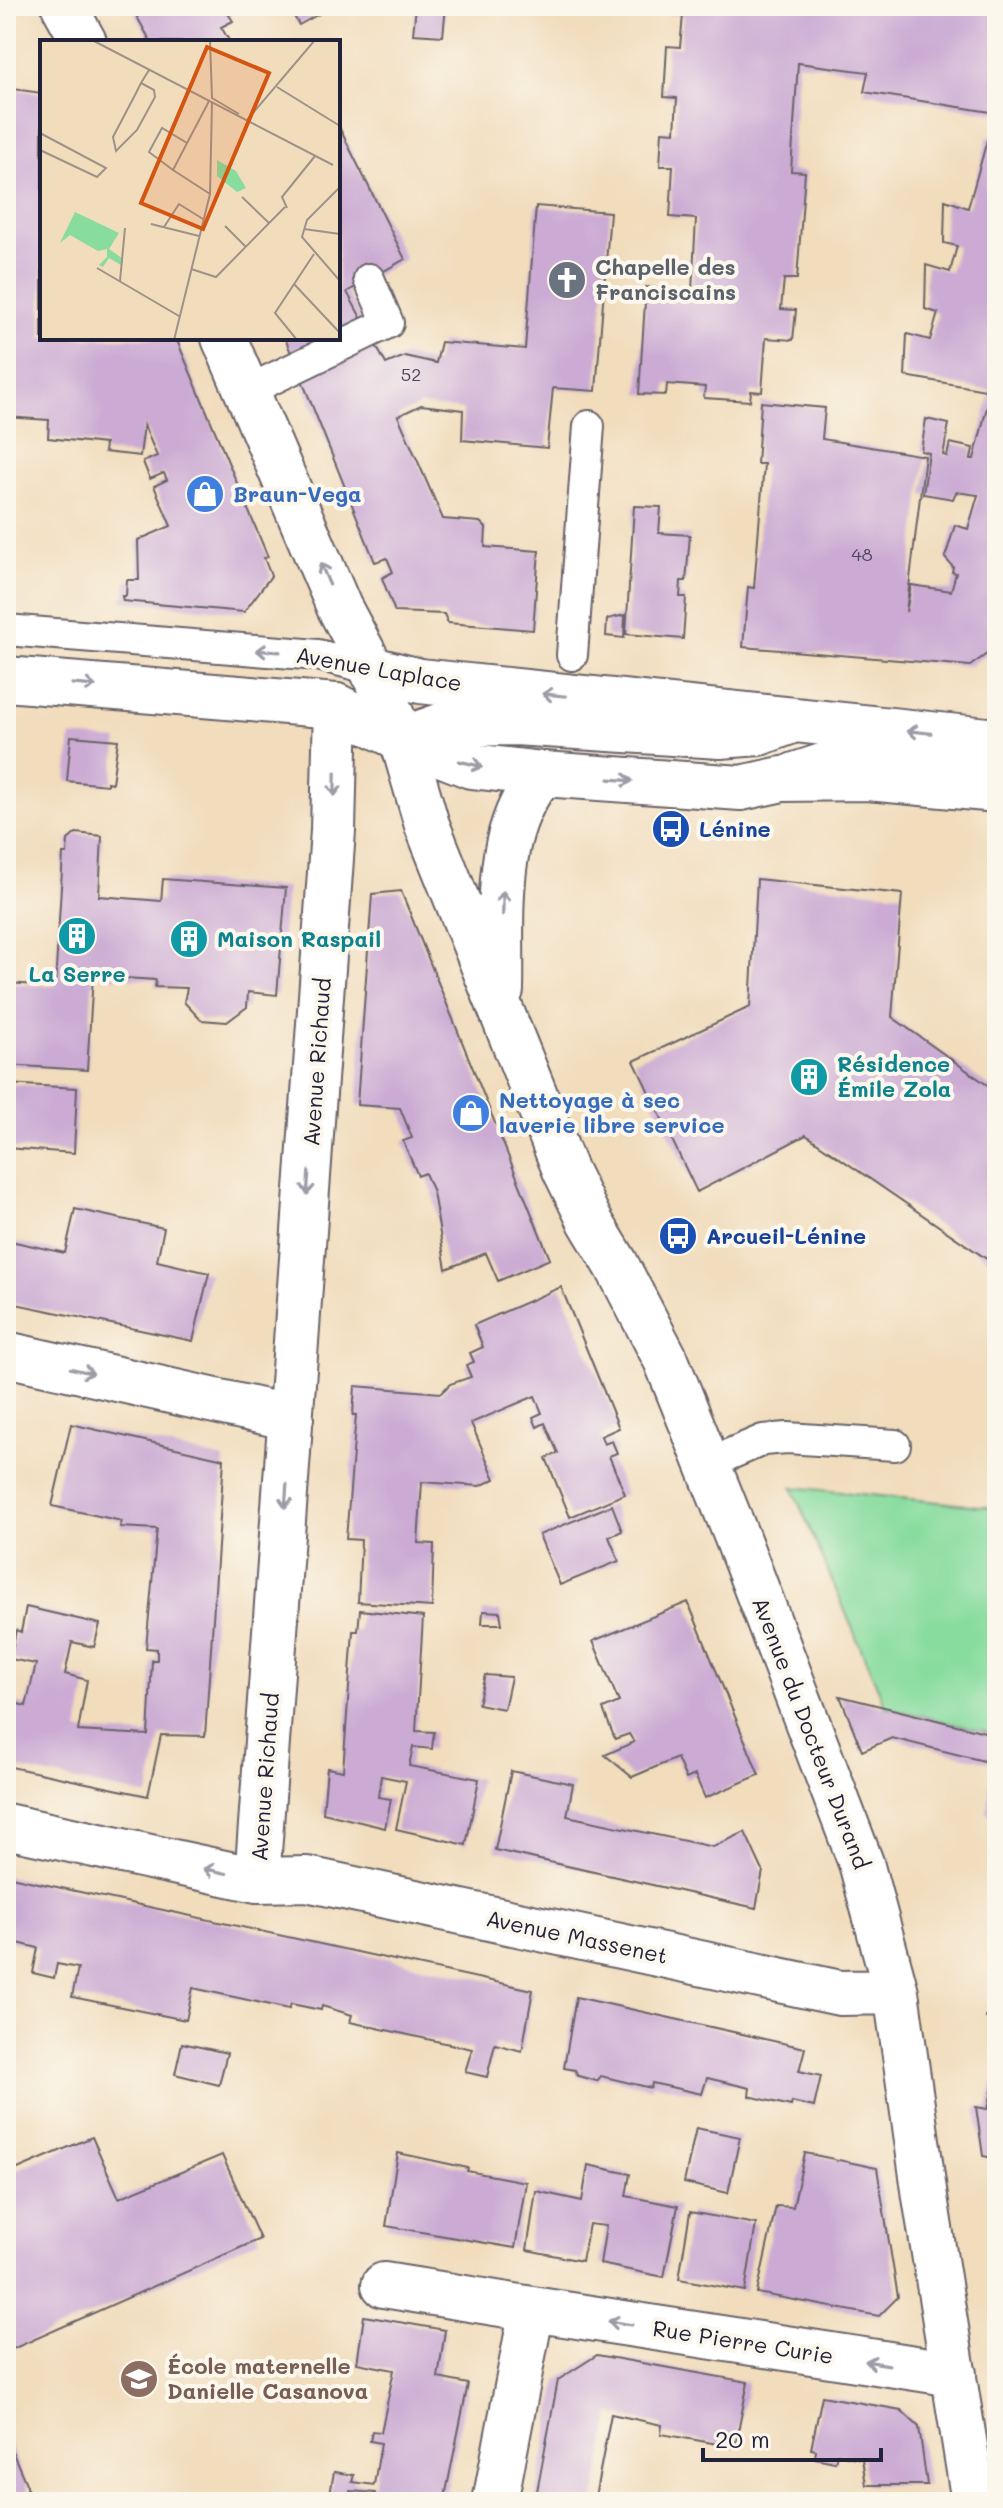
<svg xmlns="http://www.w3.org/2000/svg" width="1003" height="2508" font-family="Mali,sans-serif">
  <rect width="100%" height="100%" fill="#fbf7ec"/>
  <filter id="ink" filterUnits="userSpaceOnUse"><feTurbulence type="fractalNoise" baseFrequency=".0125" numOctaves="2"/><feDisplacementMap in="SourceGraphic" scale="16" xChannelSelector="R" yChannelSelector="G"/><feConvolveMatrix kernelMatrix="1 2 1 2 8 2 1 2 1" color-interpolation-filters="sRGB"/></filter>
  <filter id="wash" filterUnits="userSpaceOnUse"><feTurbulence type="fractalNoise" baseFrequency=".006" numOctaves="4" result="noise"/><feDisplacementMap in="SourceGraphic" scale="32" xChannelSelector="R" yChannelSelector="G"/><feGaussianBlur stdDeviation="1.8" result="paint"/><feColorMatrix in="noise" values="0 0 0 0 0 0 0 0 0 0 0 0 0 0 0 0 0 1.4 0 .05"/><feComposite in="paint" operator="in"/></filter>
  <g filter="url(#wash)">
    <rect width="100%" height="100%" fill="#f1dcbc"/>
    <path fill="#87dc9e" stroke="#547f6c" stroke-width="2" d="M792,1487L997,1508V1735L886,1707Z"/>
    <g id="blocks">
      <path fill="#cbaad3" d="M131,6H245L229,15L233,21L221,27L230,42H151Z
        M288,6H333L299,25Z
        M416,6H446L443,36L413,34Z
        M602,6H997V113L864,92L868,72L798,63L791,171L805,172L797,279H784L781,309L796,310L793,340L766,338L762,392L751,391L750,401L704,398L705,387L667,384L666,395L639,394L646,287L692,291L696,219L670,217L673,166H660L662,131L675,132L677,98L664,97L667,46L680,47L683,15L602,9Z
        M6,88L42,93V338H176L268,557L264,558L271,576L244,612L123,601L122,596H126L127,580H139L138,540L171,526L154,486L167,480L164,473L150,479L143,462L157,456L144,425L140,456L104,452L105,444L48,438L49,420L6,417Z
        M338,125L405,259L347,292L386,364L405,356L436,363L441,342L525,349L536,206L610,212L596,391L553,388L547,448L462,440L463,410L421,405L398,416L443,519L480,522L486,528L485,547L539,551L533,630L448,623L444,614L395,612L382,578L393,572L387,558L375,562L285,338H338Z
        M988,137L997,138V631L991,651L970,666L743,647L748,587L754,588L764,464H757L761,402L825,408L822,439L925,456L906,612L911,585L951,591L956,573L952,572L953,567L945,558L955,525L968,529L978,495L956,492L953,499L923,494L929,453L921,451L926,419L949,424L943,455L947,456L950,443L973,448L971,459H974L991,391L905,376L907,334L930,340L938,313L925,309L926,265L950,272L957,246L944,243L945,200L968,208Z
        M634,506L661,507L659,533L690,535L686,581H681L680,597H686L683,639L626,634Z
        M625,615L624,638L606,636L607,619Z
        M71,736L118,740L112,783L107,782V785L67,781Z
        M76,833L102,836L99,896L161,901L163,879L286,888L277,995L248,992L247,1007L227,1022L201,1020L184,1002L187,988L155,987L156,980L93,976L87,1070L6,1065V983L55,986L63,854H67L68,840Z
        M757,879L902,894L892,1017L997,1092V1266L806,1135L697,1192L634,1061L750,1007Z
        M401,891L550,1259L498,1281L486,1253L446,1269L433,1192L425,1173L418,1176L403,1141L412,1138L400,1108L357,1105L372,894Z
        M6,1084L77,1088L74,1153L6,1148Z
        M75,1209L164,1228L157,1261L209,1273L193,1341L6,1302V1240L65,1253Z
        M561,1287L619,1428L601,1436L604,1444L612,1441L617,1453L609,1456L625,1494L570,1517L546,1458L558,1453L545,1423L537,1427L533,1417L542,1413L535,1396L471,1423L495,1479L480,1486L422,1482L418,1543L434,1544L432,1607L358,1602L361,1540L346,1539L356,1415H353L355,1386L441,1393L450,1384L471,1377L466,1365L474,1362L470,1353L483,1347L474,1325Z
        M71,1424L224,1459L205,1736L161,1735L148,1796L6,1766V1701L26,1706L36,1664L10,1659L16,1630L21,1632L26,1607L100,1624L94,1647L72,1642L65,1674L87,1680L78,1731L148,1735L152,1660H157V1649L146,1648L157,1529L120,1527L122,1521L52,1506Z
        M612,1505L622,1531L609,1537L619,1561L560,1585L539,1535Z
        M688,1602L759,1775L705,1798L695,1775L686,1779L677,1758L632,1777L605,1755L634,1742L629,1734L615,1739L603,1709L619,1702L593,1641Z
        M360,1610L423,1617L416,1731L434,1732L432,1749L413,1747L409,1766L479,1779L466,1845L396,1829L406,1781L381,1776L378,1797L391,1799L385,1828L323,1813L327,1768L343,1771L353,1631H358Z
        M483,1611L500,1612L502,1624H482Z
        M485,1675L511,1677L504,1709L478,1704Z
        M840,1696L997,1735V1817L987,1814L992,1763L892,1738L862,1751Z
        M511,1771L573,1784L567,1816L713,1847L745,1832L763,1871L756,1908L495,1850Z
        M6,1876L533,1990L522,2051L495,2044L487,2077L465,2072L472,2049L350,2022L352,2015L322,2006L321,2010L291,2004L289,2009L193,1988L186,2020L72,1997L78,1968L57,1964L54,1978L33,1973L38,1948L6,1940Z
        M996,1973H997V2020L986,2018Z
        M576,1997L805,2048L799,2071L821,2076L814,2107L792,2102L791,2106L749,2096L750,2088L707,2078L702,2094L652,2083L651,2088L601,2076L597,2081L578,2076L575,2070L564,2068Z
        M182,2043L227,2053L219,2085L175,2074Z
        M996,2073H997V2159L983,2156L976,2107L988,2109Z
        M696,2128L740,2137L728,2193L684,2183Z
        M92,2137L119,2198L222,2155L260,2239L6,2352V2174Z
        M398,2153L468,2168L467,2171L526,2182L515,2248L386,2226Z
        M805,2153L877,2168L898,2297L879,2316L757,2293L776,2206L793,2207Z
        M588,2165L630,2174L626,2196L678,2206L664,2277L600,2264L606,2226L589,2224L582,2261L527,2250L536,2191L582,2201Z
        M690,2212L756,2224L745,2291L679,2279Z
        M364,2316L445,2330L438,2378L468,2384L444,2502H374L375,2493L350,2491L348,2502L329,2500L334,2472L354,2475L352,2482L374,2485L381,2443L370,2441L372,2431L381,2432L394,2370L357,2363Z
        M597,2355L748,2382L735,2447L661,2434L662,2425L611,2414L594,2502H535L558,2380Z
        M822,2396L901,2410L919,2427L927,2485H866L862,2459L837,2454L835,2462L815,2458L816,2450L811,2449Z
        M6,2437L27,2486L28,2502H6Z"/>
    </g>
  </g>
  <g filter="url(#ink)">
    <use href="#blocks" fill-opacity="0" stroke="#6a6368" stroke-width="2"/>
    <g fill="none" stroke-linecap="round" stroke-linejoin="round">
      <g stroke="#6a6368" stroke-width="34">
        <path id="lane" d="M247,391L388,323L369,279
          M6,630L318,655L372,669
          M572,655L589,426
          M707,1464L763,1440L787,1438L895,1445"/>
      </g>
      <g stroke="#6a6368" stroke-width="48">
        <path id="street" d="M372,669L402,739L427,825L565,1170L590,1221L616,1264L666,1360L736,1535L861,1863L896,1992L925,2197L974,2502
          M402,739L446,724L515,723L720,736L759,733L787,723
          M795,775L853,756L984,767L997,762
          M501,990C503,920 491,829 543,774
          M6,1354L291,1418
          M6,1826L257,1880L333,831L336,706
          M257,1880L307,1879L840,1993L896,1992
          M384,2285L532,2309
          M495,2502L532,2309L954,2374"/>
      </g>
      <g stroke="#6a6368" stroke-width="48">
        <path id="secondary" d="M64,6L84,42
          M224,338L339,607L372,669L420,681L997,741
          M6,679L336,706L402,739L471,766L543,774L741,788L782,779L868,778L997,790"/>
      </g>
      <use href="#lane" stroke="#fff" stroke-width="30"/>
      <use href="#street" stroke="#fff" stroke-width="44"/>
      <use href="#secondary" stroke="#fff" stroke-width="44"/>
    </g>
    <defs><path id="oneway-shaft" d="M-6 0H5M1.5-3L5.5 0L1.5 3" fill="none" stroke-width="1.6" stroke-linecap="round" stroke-linejoin="round" transform="scale(2)"/></defs>
    <g stroke="#9c9ca7">
      <use href="#oneway-shaft" transform="translate(325 574) rotate(-113)"/>
      <use href="#oneway-shaft" transform="translate(268 651) rotate(-176)"/>
      <use href="#oneway-shaft" transform="translate(84 685) rotate(5)"/>
      <use href="#oneway-shaft" transform="translate(554 695) rotate(-174)"/>
      <use href="#oneway-shaft" transform="translate(919 732) rotate(-174)"/>
      <use href="#oneway-shaft" transform="translate(471 764) rotate(14)"/>
      <use href="#oneway-shaft" transform="translate(621 780) rotate(4)"/>
      <use href="#oneway-shaft" transform="translate(335 784) rotate(91)"/>
      <use href="#oneway-shaft" transform="translate(503 903) rotate(-89)"/>
      <use href="#oneway-shaft" transform="translate(308 1183) rotate(94)"/>
      <use href="#oneway-shaft" transform="translate(82 1371) rotate(13)"/>
      <use href="#oneway-shaft" transform="translate(286 1496) rotate(94)"/>
      <use href="#oneway-shaft" transform="translate(215 1871) rotate(-168)"/>
      <use href="#oneway-shaft" transform="translate(620 2323) rotate(-171)"/>
      <use href="#oneway-shaft" transform="translate(877 2363) rotate(-171)"/>
    </g>
  </g>
  <defs>
    <g id="church-disc" transform="scale(2)"><circle r="9.5" fill="#6b7280" stroke="#fbf7ec"/><path d="M-1.2-6h2.4v3.5h3.3v2.4h-3.3V6h-2.4V-.1h-3.3v-2.4h3.3Z" fill="#fff"/></g>
    <g id="shop-disc" transform="scale(2)"><circle r="9.5" fill="#3f7fe0" stroke="#fbf7ec"/><path d="M-5-2.5h2.3a2.7 3.5 0 0 1 5.4 0H5L5.5 6h-11ZM-1.5-2.5h3a1.5 2.3 0 0 0-3 0Z" fill="#fff"/></g>
    <g id="bus-disc" transform="scale(2)"><circle r="9.5" fill="#1a4fb4" stroke="#fbf7ec"/><path d="M-5-6H5V4H4V6H2V4H-2V6H-4V4H-5ZM-3.5-4V0h7V-4ZM-3.5 1.2v1.5H-2V1.2ZM2 1.2v1.5H3.5V1.2Z" fill="#fff"/></g>
    <g id="building-disc" transform="scale(2)"><circle r="9.5" fill="#0f9aa8" stroke="#fbf7ec"/><path d="M-4-6H4V6H1V3H-1V6H-4ZM-2.5-4.3h1.7v1.8h-1.7ZM.8-4.3h1.7v1.8H.8ZM-2.5-1h1.7V.8h-1.7ZM.8-1h1.7V.8H.8Z" fill="#fff"/></g>
    <g id="school-disc" transform="scale(2)"><circle r="9.5" fill="#8d6e63" stroke="#fbf7ec"/><path d="M0-5L7-2L0 1L-7-2ZM-4 1L0 2.5L4 1V4Q0 6-4 4Z" fill="#fff"/></g>
  </defs>
  <g fill-rule="evenodd">
    <use href="#church-disc" x="567" y="280"/>
    <use href="#shop-disc" x="205" y="494"/>
    <use href="#bus-disc" x="671" y="829"/>
    <use href="#building-disc" x="77" y="936"/>
    <use href="#building-disc" x="189" y="939"/>
    <use href="#building-disc" x="809" y="1077"/>
    <use href="#shop-disc" x="471" y="1113"/>
    <use href="#bus-disc" x="678" y="1236"/>
    <use href="#school-disc" x="139" y="2379"/>
  </g>
  <g text-anchor="middle" stroke-width="8" stroke-linejoin="round" paint-order="stroke">
    <g font-size="18" fill="#4c4461">
      <text x="411" y="381">52</text>
      <text x="862" y="561">48</text>
    </g>
    <g font-size="22" font-weight="bold" fill="#5b616d" stroke="#fbf7ec" text-anchor="start">
      <text x="595" y="275">Chapelle des<tspan x="595" dy="25">Franciscains</tspan></text>
    </g>
    <g font-size="22" font-weight="bold" fill="#366cbe" stroke="#fbf7ec" text-anchor="start">
      <text x="233" y="502">Braun-Vega</text>
      <text x="499" y="1108">Nettoyage à sec<tspan x="499" dy="25">laverie libre service</tspan></text>
    </g>
    <g font-size="22" fill="#22223b" stroke="#fbf7ec">
      <text transform="translate(379 669) rotate(10)" y="8">Avenue Laplace</text>
      <text transform="translate(317 1062) rotate(-86)" y="8">Avenue Richaud</text>
      <text transform="translate(811 1733) rotate(69)" y="8">Avenue du Docteur Durand</text>
      <text transform="translate(265 1777) rotate(-86)" y="8">Avenue Richaud</text>
      <text transform="translate(577 1937) rotate(12)" y="8">Avenue Massenet</text>
      <text transform="translate(743 2342) rotate(9)" y="8">Rue Pierre Curie</text>
    </g>
    <g font-size="22" font-weight="bold" fill="#164399" stroke="#fbf7ec" text-anchor="start">
      <text x="699" y="837">Lénine</text>
      <text x="706" y="1244">Arcueil-Lénine</text>
    </g>
    <g font-size="22" font-weight="bold" fill="#0d838f" stroke="#fbf7ec" text-anchor="start">
      <text x="217" y="947">Maison Raspail</text>
      <text x="77" y="982" text-anchor="middle">La Serre</text>
      <text x="837" y="1072">Résidence<tspan x="837" dy="25">Émile Zola</tspan></text>
    </g>
    <g font-size="22" font-weight="bold" fill="#785e54" stroke="#fbf7ec" text-anchor="start">
      <text x="167" y="2374">École maternelle<tspan x="167" dy="25">Danielle Casanova</tspan></text>
    </g>
  </g>
  <g transform="translate(40 40)">
    <rect width="300" height="300" fill="#f1dcbc"/>
    <path d="M177,120L196,131L206,148L197,152L177,136ZM35,172L79,193L69,209L82,218L81,225L69,218L63,227L59,225L67,217V209L58,211L30,195L20,203Z" fill="#87dc9e"/>
    <path fill="none" stroke="#9e9288" stroke-width="2" d="M52,0L293,125M170,0L172,58L199,74M101,43L114,50L115,57L97,90L76,111L73,97L95,55L101,43L109,30M237,47L300,86M207,80L275,0M0,93L66,128L57,137L0,110M147,103L122,88L109,112L133,130L146,105L166,67L169,61M133,130L170,154M300,147L267,180L262,197L300,241M202,157L229,183M247,168L242,157L275,116M111,184L159,196M185,186L206,207M124,187L139,164L163,179M264,189L300,194M57,228L139,276M151,229L176,237L245,167M80,241L85,188M254,244L300,293M134,300L170,154L172,62M257,300L235,273L274,214"/>
    <path fill="#d45411" fill-opacity="0.15" stroke="#d45411" stroke-width="4" d="M167,7L229,33L163,189L101,163Z"/>
    <rect width="300" height="300" fill="none" stroke="#22223b" stroke-width="4"/>
  </g>
  <rect width="1003" height="2508" fill="none" stroke="#fbf7ec" stroke-width="32"/>
  <path d="M703 2448v12h178v-12" fill="none" stroke="#22223b" stroke-width="4"/>
  <text x="715" y="2448" font-size="24" fill="#22223b" stroke="#fbf7ec" stroke-width="6" paint-order="stroke">20 m</text>
</svg>
